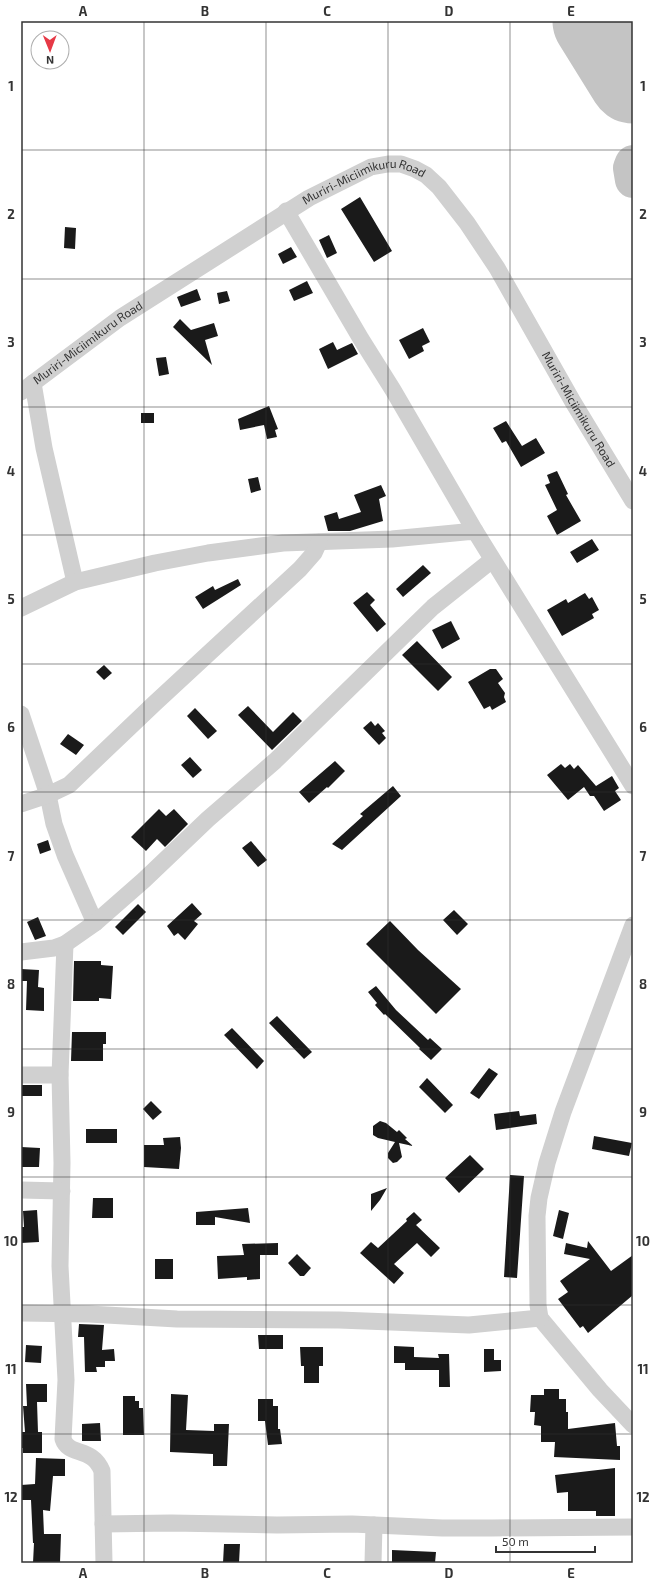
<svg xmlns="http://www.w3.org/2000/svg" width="654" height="1584" font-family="'Exo 2',sans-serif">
  <rect width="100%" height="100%" fill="#fff"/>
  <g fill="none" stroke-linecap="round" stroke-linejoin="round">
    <path stroke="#c4c4c4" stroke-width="36" d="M633,163L631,168L633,180"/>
    <path stroke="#c4c4c4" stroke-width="89" d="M597,21L633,79"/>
  </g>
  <path fill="#1a1a1a" d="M360,197L392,251L374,262L341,209Z
    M65,227L76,228L75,249L64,248Z
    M329,235L337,253L327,258L319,240Z
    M291,247L297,257L283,264L278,254Z
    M307,281L313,293L294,301L289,290Z
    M197,289L201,300L181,307L177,297Z
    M227,291L230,301L219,304L217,293Z
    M180,319L191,330L214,323L218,336L205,340L212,365L173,327Z
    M423,328L430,342L422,346L424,351L409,359L399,340Z
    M333,342L337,350L352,343L358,354L328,369L319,349Z
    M166,357L169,374L159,376L156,358Z
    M269,406L278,429L275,430L277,437L267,439L264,425L240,430L238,419Z
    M141,413H154V423H141Z
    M506,421L522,446L536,438L545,453L521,467L506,441L502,443L493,428Z
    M557,471L568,494L566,495L581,521L557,535L547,516L557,510L545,485L550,483L547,475Z
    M258,477L261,490L251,493L248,479Z
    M381,485L386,496L379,499L383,521L350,531H328L324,516L337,512L339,519L361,512L354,495Z
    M592,539L599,550L577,563L570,552Z
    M423,565L431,573L403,597L396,589Z
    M238,579L241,585L203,609L195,597L213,586L215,590Z
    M367,592L375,600L370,605L386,624L377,632L353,603Z
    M585,593L589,599L592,597L599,610L592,614L594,618L562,636L547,610L566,599L568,603Z
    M451,621L460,639L442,649L432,630Z
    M417,641L452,677L438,691L402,655Z
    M104,665L112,673L104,680L96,672Z
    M490,669H496L503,679L498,683L505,693L504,697L506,702L492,710L490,706L484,709L468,682Z
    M248,706L273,732L293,712L302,721L272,750L238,715Z
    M195,708L217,731L208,739L187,716Z
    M371,721L375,726L378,723L385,731L382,733L386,738L379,745L363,728Z
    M68,734L84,745L76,755L60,744Z
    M190,757L202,770L193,778L181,765Z
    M335,761L345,771L328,788L327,787L309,803L299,792Z
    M561,764L565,768L570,764L574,769L578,765L596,786L612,776L619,788L615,791L621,800L604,811L594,796H590L584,787L568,800L547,775Z
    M393,786L401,796L342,850L332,844L363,816L360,814Z
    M159,809L166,816L174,809L188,824L165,847L157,839L146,851L131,837Z
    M48,840L51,850L40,854L37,844Z
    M251,841L267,860L258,867L242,848Z
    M192,903L202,914L194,921L198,924L185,940L178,933L174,936L167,926Z
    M138,904L146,912L123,935L115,927Z
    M454,910L468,924L457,935L443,920Z
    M38,917L46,936L35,940L27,922Z
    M390,921L418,950L461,989L436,1014L366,944Z
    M74,961H101V965L113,966L111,999L99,998V1001H73Z
    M21,969L39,970L38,987L44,988V1011L26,1010L27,981H21Z
    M376,986L396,1010L428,1040L430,1038L442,1049L431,1060L419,1049L420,1048L385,1014L384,1015L375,1005L377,1003L368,992Z
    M277,1016L312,1052L304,1059L269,1023Z
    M232,1028L264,1061L257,1069L224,1035Z
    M72,1032H106V1044H103V1061H71Z
    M489,1068L498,1074L479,1099L470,1093Z
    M427,1078L453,1105L445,1113L419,1087Z
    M21,1085H42V1096H21Z
    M151,1101L162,1112L153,1120L143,1109Z
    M519,1111L520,1116L536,1114L537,1124L496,1130L494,1114Z
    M380,1121L386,1123L397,1132L399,1130L407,1138L405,1139L413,1146L399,1143L402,1157L397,1162L393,1163L388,1158V1153L395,1142L378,1138L373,1135V1126Z
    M86,1129H117V1143H86Z
    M594,1136L632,1143L629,1156L592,1149Z
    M180,1137L181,1148L179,1169L144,1167V1145H164L163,1138Z
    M21,1147L40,1148L39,1167H21Z
    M470,1155L484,1169L459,1193L445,1178Z
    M510,1175L524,1176L517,1278L504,1277Z
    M387,1188L380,1200L371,1211V1194Z
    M93,1198H113V1218H92Z
    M248,1208L250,1223L215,1217V1225H196V1212Z
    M37,1210L39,1242L21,1243V1227H24L23,1211Z
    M559,1210L569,1213L563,1239L553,1236Z
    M414,1212L422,1220L416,1225L440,1248L431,1257L417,1243L394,1264L404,1273L394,1284L360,1253L371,1242L378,1248L407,1221L406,1219Z
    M588,1241L611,1271L633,1255V1295L588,1333L583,1326L580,1328L558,1299L568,1292L560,1281L590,1259L564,1254L566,1243L587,1248Z
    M278,1243V1255H260V1279L247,1280V1277L218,1279L217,1256L244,1255L242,1244Z
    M297,1254L311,1268L304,1276H300L288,1263Z
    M155,1259H173V1279H155Z
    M79,1324L104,1325L102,1350L114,1349L115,1361H105V1367H96L97,1372H85L84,1337H78Z
    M258,1335H283V1349H259Z
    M26,1345L42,1346L41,1363L25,1362Z
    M394,1346L414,1347V1357L439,1358L438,1354H449L450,1387H439V1370H405V1363H394Z
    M300,1347H323V1366H319V1383H304V1366H301Z
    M484,1349H494V1360H501V1371L484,1372Z
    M26,1384H47V1402H37L38,1432H42V1453H23V1448H21V1432H25L23,1406H27Z
    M544,1389H559V1399H566V1412H568V1429L615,1423L617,1446H620V1460L554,1457L555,1442H541V1426L534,1425L535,1412H530L531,1395H544Z
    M171,1394L188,1395L186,1430L214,1431V1424H229L227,1466H213V1454L170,1452Z
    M123,1396H135V1401H139V1408H143L144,1435H123Z
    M258,1399H273V1406H278V1429H280L282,1444L268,1445L265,1421H258Z
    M100,1423L101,1441H82V1424Z
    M36,1458L65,1459V1476H53L50,1511L43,1510L44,1534H61L60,1563H33L34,1543H33L31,1500H21V1485L35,1484Z
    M615,1468V1516H596V1511H568V1492L557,1493L555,1475Z
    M224,1544H240L239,1563H223Z
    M392,1550L436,1552L435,1563H392Z"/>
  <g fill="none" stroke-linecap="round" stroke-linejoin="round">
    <g stroke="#d0d0d0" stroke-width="17">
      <path d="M286,211L361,339L393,390L475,531"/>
      <path d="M33,383L44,448L75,582"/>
      <path id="s1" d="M21,392L120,318L309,198L371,167L388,164H401L415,169L426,175L439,187L467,223L497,268L573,402L633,501"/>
      <path d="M21,608L75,582L155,563L208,553L283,543L392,539L475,531L633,786"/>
      <path d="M21,714L48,795L54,824L65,855L95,923"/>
      <path d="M21,804L48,795L69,785L155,703L300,569L314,553L319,542"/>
      <path d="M633,925L563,1112L547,1163L539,1198L537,1216L538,1305L540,1318L600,1390L633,1425"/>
      <path d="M65,944L60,1075L62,1163L60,1266L66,1380L63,1439C69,1457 92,1446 102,1471L104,1563"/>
      <path d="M21,952L54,948L65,944L95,923L144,880L208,819L275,761L433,607L492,560"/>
      <path d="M21,1075H60"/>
      <path d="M21,1190L62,1191"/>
      <path d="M21,1313L89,1314L177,1319L339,1320L469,1325L540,1318"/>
      <path d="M103,1524L171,1523L277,1525L352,1524L442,1528H492L633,1527"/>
      <path d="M373,1563L374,1525"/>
    </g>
  </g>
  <path fill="none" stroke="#333" stroke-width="1" stroke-opacity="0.55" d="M144,21V1563M266,21V1563M388,21V1563M510,21V1563M21,150H633M21,279H633M21,407H633M21,535H633M21,664H633M21,792H633M21,920H633M21,1049H633M21,1177H633M21,1305H633M21,1434H633"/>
  <g text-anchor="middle" stroke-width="4" stroke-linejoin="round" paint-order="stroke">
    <g font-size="12" fill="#333" stroke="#fff">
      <text dy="4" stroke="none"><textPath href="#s1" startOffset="407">Muriri-Miciimikuru Road</textPath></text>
      <text dy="4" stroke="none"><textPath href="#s1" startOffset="83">Muriri-Miciimikuru Road</textPath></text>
      <text dy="4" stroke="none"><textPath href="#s1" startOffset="755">Muriri-Miciimikuru Road</textPath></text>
    </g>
  </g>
  <rect width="654" height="1584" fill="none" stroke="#ffffff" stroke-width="44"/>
  <g transform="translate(50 50) rotate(179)"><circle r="19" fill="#ffffff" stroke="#adadad"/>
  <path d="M0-3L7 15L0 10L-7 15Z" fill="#e63946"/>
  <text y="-6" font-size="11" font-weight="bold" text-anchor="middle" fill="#333333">N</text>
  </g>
  <path d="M496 1546v6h99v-6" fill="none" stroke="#333333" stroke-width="2"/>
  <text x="502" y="1546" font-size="12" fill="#333333" stroke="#ffffff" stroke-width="3" paint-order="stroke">50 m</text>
  <rect x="22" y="22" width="610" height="1540" fill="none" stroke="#333" stroke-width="1.5"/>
  <g font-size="13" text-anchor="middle" font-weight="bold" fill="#333">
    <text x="83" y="16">A</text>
    <text x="205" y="16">B</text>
    <text x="327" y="16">C</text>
    <text x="449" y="16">D</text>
    <text x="571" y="16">E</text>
    <text x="11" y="91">1</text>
    <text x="643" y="91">1</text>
    <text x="11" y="219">2</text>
    <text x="643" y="219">2</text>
    <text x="11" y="347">3</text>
    <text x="643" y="347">3</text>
    <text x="11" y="476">4</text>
    <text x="643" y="476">4</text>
    <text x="11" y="604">5</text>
    <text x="643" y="604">5</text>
    <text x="11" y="732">6</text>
    <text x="643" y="732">6</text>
    <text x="11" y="861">7</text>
    <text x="643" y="861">7</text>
    <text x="11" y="989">8</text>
    <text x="643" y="989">8</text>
    <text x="11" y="1117">9</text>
    <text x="643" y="1117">9</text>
    <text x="11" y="1246">10</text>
    <text x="643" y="1246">10</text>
    <text x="11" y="1374">11</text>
    <text x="643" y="1374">11</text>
    <text x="11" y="1502">12</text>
    <text x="643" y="1502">12</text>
    <text x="83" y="1578">A</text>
    <text x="205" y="1578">B</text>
    <text x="327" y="1578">C</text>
    <text x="449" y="1578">D</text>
    <text x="571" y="1578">E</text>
  </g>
</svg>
